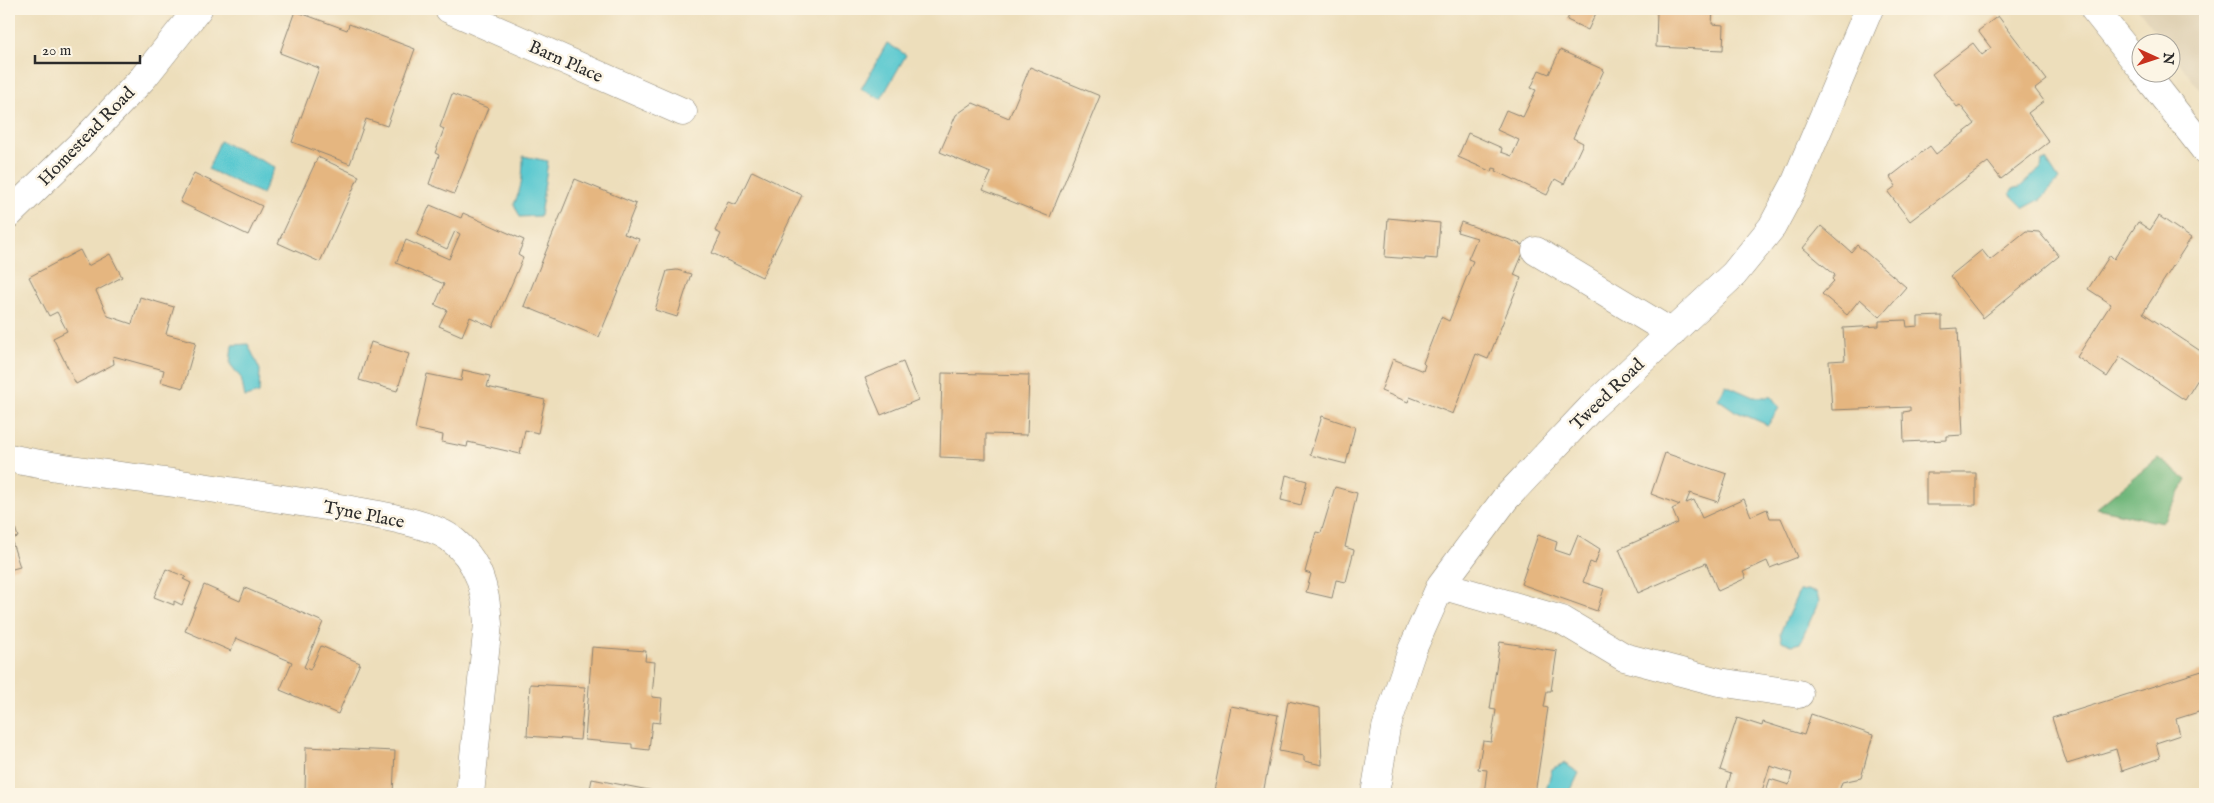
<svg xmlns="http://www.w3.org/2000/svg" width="2214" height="803" font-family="'IM FELL English',serif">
  <rect width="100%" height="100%" fill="#fcf5e5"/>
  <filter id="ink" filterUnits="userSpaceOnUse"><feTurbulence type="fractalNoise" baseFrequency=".02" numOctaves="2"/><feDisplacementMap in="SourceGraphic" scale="10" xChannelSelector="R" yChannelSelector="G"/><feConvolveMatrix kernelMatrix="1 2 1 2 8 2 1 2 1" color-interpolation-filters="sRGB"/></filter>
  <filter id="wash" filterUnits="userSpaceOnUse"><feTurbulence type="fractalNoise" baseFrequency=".0096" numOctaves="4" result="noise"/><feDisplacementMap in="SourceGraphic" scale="20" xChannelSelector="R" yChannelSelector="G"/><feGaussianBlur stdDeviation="1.12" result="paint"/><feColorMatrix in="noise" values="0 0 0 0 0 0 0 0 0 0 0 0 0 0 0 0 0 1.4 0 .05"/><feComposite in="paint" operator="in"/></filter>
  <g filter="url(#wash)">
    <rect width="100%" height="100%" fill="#eddebb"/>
    <path fill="#decfb1" d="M2138,9H2205V97L2172,53V42H2164Z"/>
    <path fill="#71b77c" stroke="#4e7154" d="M2158,458L2187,480L2162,523L2097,508Z"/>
    <path fill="#5bc9d0" stroke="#437a7e" d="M887,43L906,55L881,99L861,89Z
      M220,141L275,167L262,194L208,169Z
      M523,156L548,161L540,216L520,217L514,204C522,189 523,173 523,156Z
      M2046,160L2059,180L2041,199L2024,208L2010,194L2012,189L2020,187L2041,168L2042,161Z
      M248,344L260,370L259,393L245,397L241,378L230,364L232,345Z
      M1726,385L1753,397H1772L1779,408L1768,425L1735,411L1718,399Z
      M1807,590L1817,593L1819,601L1800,643L1792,645L1782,641L1780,633L1799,591Z
      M1564,763L1579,773L1569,794H1545L1552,769Z"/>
    <g id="blocks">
      <path fill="#e5b680" d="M1572,9H1598L1588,30L1567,20Z
        M1664,9H1713L1712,24L1724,25L1723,50L1656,47L1657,10Z
        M295,11L347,30L349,24L415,49L387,126L366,119L350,164L292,142L319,68L280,53Z
        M1998,16L2047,80L2035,89L2044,101L2028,113L2049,142L2001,179L1988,162L1910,221L1888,192L1896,186L1890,177L1930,146L1936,154L1975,124L1960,105L1957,107L1932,74L1973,43L1982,55L1991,48L1978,31Z
        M1560,50L1604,70L1573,138L1583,143L1564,184L1555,179L1547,195L1496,171L1497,169L1493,168L1492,172L1458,157L1468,133L1502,148L1501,152L1512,156L1519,140L1497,130L1506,110L1523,117L1536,90L1531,88L1539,70L1549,74Z
        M1030,67L1100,96L1050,217L983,190L991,173L940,152L956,115L973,103L1009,118Z
        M452,94L488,108L454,194L429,184L439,155L435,153L444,129L440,127Z
        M318,157L359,176L320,262L278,243Z
        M752,171L802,195L762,277L712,253L721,234L715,231L728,202L736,205Z
        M194,173L262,206L248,235L180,202Z
        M575,179L636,204L624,234L639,239L599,337L524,306Z
        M430,205L461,218L463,213L524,240L518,255L523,258L493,327L470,317L462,336L439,326L447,310L435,305L444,284L396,263L406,240L449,259L460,234L455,231L447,249L417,235Z
        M2159,216L2191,238L2143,313L2205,354V368L2185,400L2120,357L2107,377L2077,357L2111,304L2088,289L2110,255L2114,259L2138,222L2150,230Z
        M1388,218L1440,223L1437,259L1425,258V260L1385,257Z
        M1461,222L1526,246L1514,275L1521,278L1488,359L1476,354L1453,414L1410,397L1408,402L1381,391L1393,359L1423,371L1425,365L1423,363L1441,317L1449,321L1473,261L1468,259L1477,238L1457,232Z
        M1821,226L1851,252L1857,245L1906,287L1880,317L1860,299L1847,315L1822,294L1834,281L1832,279L1835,275L1803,248Z
        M2026,231L2039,232L2059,256L1983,318L1950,276L1982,250L1990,260Z
        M80,250L88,266L110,254L122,277L96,291L108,316L132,324L140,297L174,307L166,334L196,342L183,388L161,382L164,370L113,356L114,364L76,384L53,338L67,331L57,312L49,316L29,277Z
        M677,270L691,274L677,317L655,310L667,271Z
        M1942,316V329L1958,328L1963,435L1947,436V440L1904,442L1903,412L1910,411V407L1832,410L1829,361L1845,360L1843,328L1879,326V321L1906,320L1907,327L1918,326V317Z
        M371,342L409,354L397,391L359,380Z
        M903,362L918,400L881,415L865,378Z
        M463,370L490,376L487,387L545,400L538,433L525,430L520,454L468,442L467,447L442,442L443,435L415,429L427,374L461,381Z
        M942,373L1029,375L1027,435L986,434V459L940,457Z
        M1322,416L1355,427L1346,464L1310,455Z
        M1665,453L1727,474L1718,502L1690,493L1686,503L1694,500L1702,518L1744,499L1751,516L1767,509L1770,518H1781L1798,557L1770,568L1767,561L1743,572L1746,578L1718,591L1706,563L1638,593L1619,549L1678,523L1672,509L1680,505L1651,494Z
        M1926,473H1976V505H1926Z
        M1286,475L1307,481L1301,505L1281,500Z
        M1335,487L1357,493L1345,547L1354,550L1346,582L1336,580L1332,598L1306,592L1311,574L1305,572L1316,532L1321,533Z
        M13,521L18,537L11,539L20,567L9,570V522Z
        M1538,535L1557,542L1555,550L1570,555L1578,535L1600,549L1595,564L1590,562L1583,582L1604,589L1597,611L1521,584Z
        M166,569L186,577L183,579L191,583L182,605L174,601V605L154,597Z
        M204,585L240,601L245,588L323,622L304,667L310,670L321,646L360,663L338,714L280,690L292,662L236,638L231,651L185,631Z
        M1500,642L1557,651L1551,691H1547L1544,707L1548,708L1535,794H1484L1487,770L1478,769L1483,741L1491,742L1496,710L1490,709Z
        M592,647L646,651L645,661L655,662L652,697L662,698L660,723L652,722L649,750L632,748V744L585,740Z
        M2205,670V710L2176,719L2180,735L2156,743L2160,758L2122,771L2116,749L2067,764L2052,718Z
        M530,684L585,687L580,740L527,736Z
        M1288,701L1320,708L1322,765L1304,761V756L1279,751Z
        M1231,706L1278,715L1263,794H1229L1214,791Z
        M1811,714L1873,735L1861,778L1842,782L1838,794H1765L1770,779L1789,785L1792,773L1770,766L1761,794H1725L1731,774L1720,770L1737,718L1762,726L1763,722L1804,735Z
        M306,747L395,751L393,794H305Z
        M592,779L659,792L658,794H589Z"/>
    </g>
  </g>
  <g filter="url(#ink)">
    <use href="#blocks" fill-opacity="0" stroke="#8c8473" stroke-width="1"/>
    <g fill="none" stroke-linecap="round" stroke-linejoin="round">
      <g stroke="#8c8473" stroke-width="29">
        <path id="minor" d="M449,9L683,112
          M2094,9L2142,69
          M2144,72L2205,150
          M9,214L80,145L143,78L198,9
          M1536,251L1672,333
          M9,458C58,469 108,474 158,481C214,488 270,497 326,506C356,511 427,521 450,538C479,560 486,590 488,624L470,794
          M1441,585L1562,620L1624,657L1719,682L1799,694
          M1375,794L1386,728L1412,650L1441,585L1505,499L1591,408L1734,274L1772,227L1795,184L1869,9"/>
      </g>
      <use href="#minor" stroke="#fff" stroke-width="28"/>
    </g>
  </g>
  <g text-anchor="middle" stroke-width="5" stroke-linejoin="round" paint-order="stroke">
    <g font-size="18" fill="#2b2b2b" stroke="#fcf5e5">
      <text transform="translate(566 61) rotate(24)" y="6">Barn Place</text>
      <text transform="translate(86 136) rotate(-46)" y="6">Homestead Road</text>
      <text transform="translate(1607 394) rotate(-44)" y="6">Tweed Road</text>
      <text transform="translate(364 514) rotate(11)" y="6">Tyne Place</text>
    </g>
  </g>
  <rect width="2214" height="803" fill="none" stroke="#fcf5e5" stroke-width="30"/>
  <g transform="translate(2156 58) rotate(93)"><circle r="24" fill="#fcf5e5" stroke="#a8a49b"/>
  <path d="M0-4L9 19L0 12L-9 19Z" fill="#c8321e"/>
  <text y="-8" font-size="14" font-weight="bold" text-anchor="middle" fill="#2b2b2b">N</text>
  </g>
  <path d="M35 55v8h105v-8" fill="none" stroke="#2b2b2b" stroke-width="2.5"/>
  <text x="42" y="55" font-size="15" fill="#2b2b2b" stroke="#fcf5e5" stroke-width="4" paint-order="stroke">20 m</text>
</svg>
